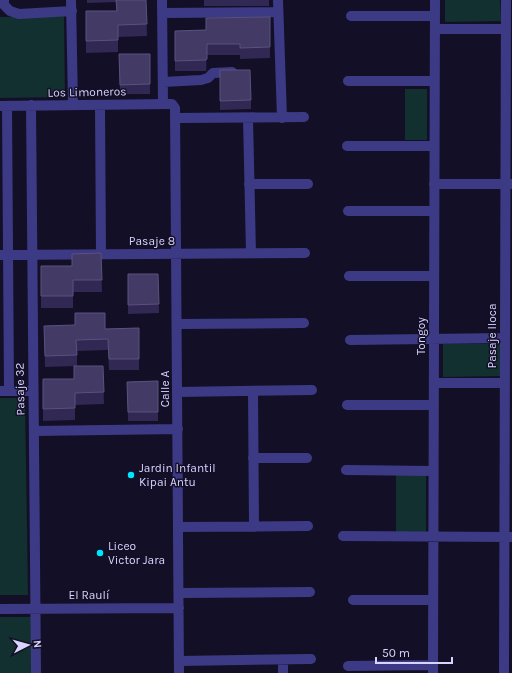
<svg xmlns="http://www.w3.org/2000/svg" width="512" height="673" font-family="Karla,sans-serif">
  <rect width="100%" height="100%" fill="#130f26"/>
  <path fill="#12302f" d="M445,0H500L501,21L445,22Z
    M64,16L65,97L0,98V17Z
    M405,89H427V140H405Z
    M443,344H500V376L443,377Z
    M0,398H25L28,595H0Z
    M396,475H426V532H396Z
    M0,617H33L32,673H0Z"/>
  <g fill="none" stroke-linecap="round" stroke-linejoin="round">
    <path stroke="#3d3a85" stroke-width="10" d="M4,0V5L10,11L19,14L72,11
      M71,0L73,105
      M162,0L163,104
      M278,0L282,118
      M162,13L278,12
      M351,16H435
      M435,29H506
      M348,81H434
      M163,82L201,80L208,78L213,73L232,72
      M31,105L36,673
      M100,105L101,254
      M0,106L169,104H172L175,108L179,673
      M7,106L9,391
      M176,118L304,117
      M248,118L251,253
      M347,146H434
      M249,184H308
      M434,184H512
      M348,211H434
      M0,255L305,253
      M349,276H434
      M177,324L304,323
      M350,340L505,338
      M434,383H505
      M0,391H33
      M253,391L254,527
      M178,392L312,390
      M347,405H433
      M34,431L178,429
      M253,458H307
      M346,470L433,471
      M178,527L308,526
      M343,536L512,537
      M179,593L310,592
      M353,600H433
      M0,609L179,608
      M283,660V673
      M179,661L311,659
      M348,666L433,665
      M433,673L435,0
      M504,673L506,0"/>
  </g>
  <path fill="#312854" d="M87,0H146L147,36L118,37V52L86,53V11H116V2L87,3Z
    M204,0H269V6H204Z
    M270,17V58L240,59V55H207V70L206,71H175V31L206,30Z
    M119,54H150V94H120Z
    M220,70L251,100V109L220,110Z
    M101,253L102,292H73V308H41V266H72Z
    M128,274H158L159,313L128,314Z
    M44,326L105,329L139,328V370H109L108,350L77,351V366L45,367Z
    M103,366L104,404L75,405V420L43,421V379H74Z
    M158,381V421H128L127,382Z"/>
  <path fill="#1d163a" d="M207,59V70L206,71V60Z"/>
  <path fill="#433a66" stroke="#5a527e" d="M116,0H146L147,24L118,25V40L86,41V11H117Z
    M270,17V47L240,48V44H207V59L206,60L175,61V31L206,30V18Z
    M119,54H150V84L120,85Z
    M220,70H250L251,100L220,101Z
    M101,253L102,280H73V296H41V266H72V254Z
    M128,274H158L159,304L128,305Z
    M75,313H105V329L139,328V359H109L108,339L76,340L77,355L45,356L44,326L75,325Z
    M74,366H103L104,392L75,393V408L43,409V379H74Z
    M158,381V412H128L127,382Z"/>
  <g fill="#00e5ff" stroke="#130f26" stroke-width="1.5">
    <circle cx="131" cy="475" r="4"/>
    <circle cx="100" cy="553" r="4"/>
  </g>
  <g text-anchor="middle" stroke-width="3" stroke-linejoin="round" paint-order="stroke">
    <g font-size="12" fill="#d9d4ff" stroke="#130f26">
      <text transform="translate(87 92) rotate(-1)" y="4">Los Limoneros</text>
      <text x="152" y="245">Pasaje 8</text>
      <text transform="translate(421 336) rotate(-90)" y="4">Tongoy</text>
      <text transform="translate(492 336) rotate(-90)" y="4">Pasaje Iloca</text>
      <text transform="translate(20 389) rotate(-91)" y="4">Pasaje 32</text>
      <text transform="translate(165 389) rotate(-90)" y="4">Calle A</text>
      <text x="89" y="599">El Raulí</text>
    </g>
    <g font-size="12" fill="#d9d4ff" stroke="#130f26" text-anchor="start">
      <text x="139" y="472">Jardin Infantil<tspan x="139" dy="14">Kipai Antu</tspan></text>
      <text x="108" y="550">Liceo<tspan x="108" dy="14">Victor Jara</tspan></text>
    </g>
  </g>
  <g transform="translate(28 645) rotate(84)" stroke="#130f26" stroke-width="3" paint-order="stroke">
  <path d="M0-3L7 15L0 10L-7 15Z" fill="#d9d4ff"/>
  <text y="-6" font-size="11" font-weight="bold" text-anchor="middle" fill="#d9d4ff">N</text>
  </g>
  <path d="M376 657v6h76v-6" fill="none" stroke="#d9d4ff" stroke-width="2"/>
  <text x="382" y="657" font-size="12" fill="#d9d4ff" stroke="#130f26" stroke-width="3" paint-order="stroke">50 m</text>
</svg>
